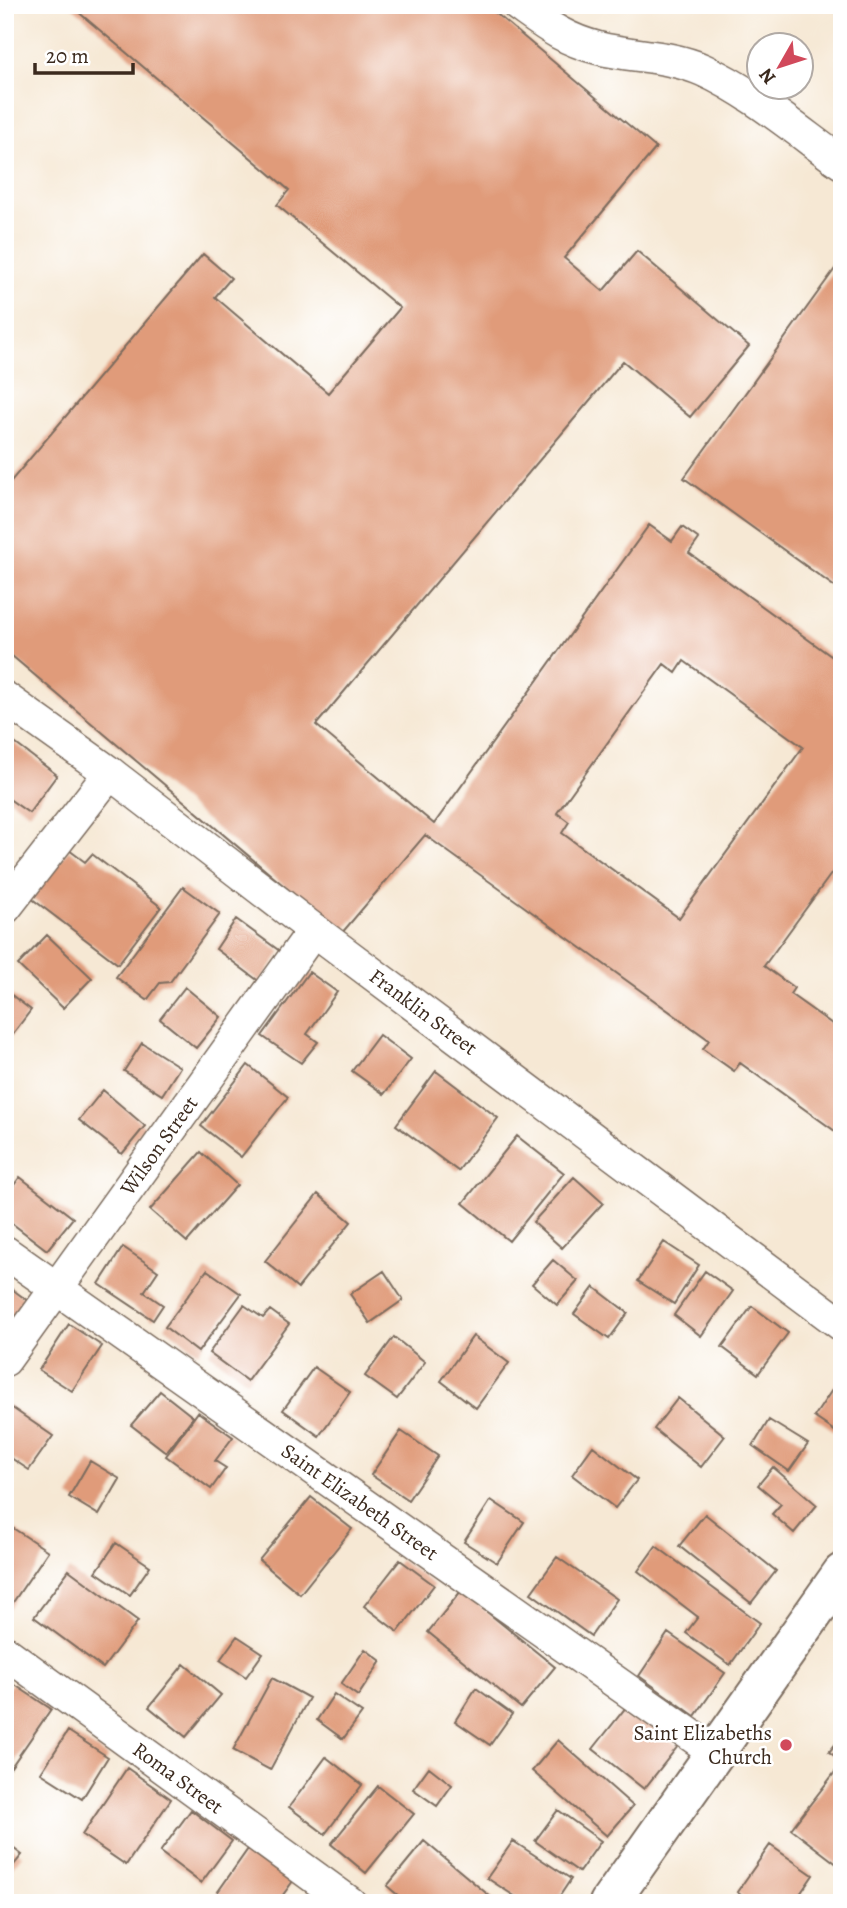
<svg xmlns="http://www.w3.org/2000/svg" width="847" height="1908" font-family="Alegreya,serif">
  <rect width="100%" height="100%" fill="#fff"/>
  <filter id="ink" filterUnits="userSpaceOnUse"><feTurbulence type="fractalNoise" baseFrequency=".0143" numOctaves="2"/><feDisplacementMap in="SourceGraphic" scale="14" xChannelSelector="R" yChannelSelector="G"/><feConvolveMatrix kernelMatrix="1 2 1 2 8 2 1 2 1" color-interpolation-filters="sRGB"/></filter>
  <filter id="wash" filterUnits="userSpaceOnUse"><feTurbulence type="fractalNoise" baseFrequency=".00686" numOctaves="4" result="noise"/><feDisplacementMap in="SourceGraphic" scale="28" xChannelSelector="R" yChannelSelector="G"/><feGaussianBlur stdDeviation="1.57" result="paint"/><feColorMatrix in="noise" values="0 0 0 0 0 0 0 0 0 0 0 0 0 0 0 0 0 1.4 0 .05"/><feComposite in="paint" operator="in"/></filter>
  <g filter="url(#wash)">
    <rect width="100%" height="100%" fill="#f6e8d4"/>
    <g id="blocks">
      <path fill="#e09b7a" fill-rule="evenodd" d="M70,5H486L656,148L564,258L603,291L637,251L749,346L690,417L623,361L316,725L434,824L649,525L672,541L682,527L699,539L689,553L842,664V859L764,966L794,988L790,994L842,1031V1136L740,1063L734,1071L703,1049L709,1040L425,835L341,934L5,650V488L203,254L231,278L215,297L328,393L400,308L277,205L289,190ZM684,661L803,747L679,918L562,833L569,822L557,813L664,664L676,673Z
        M842,259V592L684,478Z
        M12,741L57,775L29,813L5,796V751Z
        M69,850L85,862L92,854L161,907L118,964L31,898Z
        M183,887L220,914L170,982L160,983L147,1000L116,977Z
        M236,919L281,952L260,982L216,949Z
        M47,935L92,978L63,1008L18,965Z
        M309,972L337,992L307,1034L318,1042L301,1063L262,1036Z
        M185,987L221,1017L196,1048L160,1019Z
        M5,990L31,1010L5,1044Z
        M379,1035L411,1059L384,1094L352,1071Z
        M142,1043L180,1067L162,1095L124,1071Z
        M248,1065L288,1097L241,1157L201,1126Z
        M436,1071L498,1118L458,1171L396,1125Z
        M103,1090L145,1126L122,1154L79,1120Z
        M517,1136L564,1173L509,1241L463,1203Z
        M201,1152L237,1185L187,1242L150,1210Z
        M20,1177L73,1218L47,1250L5,1218V1197Z
        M574,1177L603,1203L562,1248L533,1222Z
        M318,1194L351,1222L298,1288L265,1261Z
        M664,1242L699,1265L674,1304L638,1281Z
        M123,1247L158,1271L144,1292L163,1305L153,1320L99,1284Z
        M553,1260L578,1281L557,1305L532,1284Z
        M207,1270L241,1294L198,1352L165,1327Z
        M384,1271L403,1300L370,1323L350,1294Z
        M705,1271L733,1291L701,1336L674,1315Z
        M5,1284L28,1301L5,1331Z
        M594,1287L628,1313L609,1339L574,1314Z
        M244,1305L263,1318L270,1310L289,1324L247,1381L209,1353Z
        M752,1306L788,1333L758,1374L722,1347Z
        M69,1324L102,1346L72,1391L39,1370Z
        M473,1336L509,1363L476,1408L441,1381Z
        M394,1337L425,1362L397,1399L365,1376Z
        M314,1367L350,1392L319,1436L283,1410Z
        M842,1375V1436L814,1417Z
        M160,1391L193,1417L166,1452L131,1425Z
        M678,1398L725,1436L701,1467L654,1429Z
        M5,1403L53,1436L29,1470L5,1454Z
        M198,1412L233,1437L215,1461L226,1468L211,1489L166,1456Z
        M769,1420L808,1444L789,1471L753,1446Z
        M401,1431L438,1456L408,1500L371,1475Z
        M593,1446L637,1480L615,1508L572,1475Z
        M90,1461L120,1479L99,1515L69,1497Z
        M773,1467L817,1505L794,1533L772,1514L781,1504L758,1485Z
        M311,1497L352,1529L300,1594L259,1560Z
        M491,1500L524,1522L497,1563L464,1542Z
        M705,1514L776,1571L751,1603L679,1546Z
        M5,1523L48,1551L5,1614Z
        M116,1543L150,1566L130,1595L96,1572Z
        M656,1546L760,1623L730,1665L686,1633L698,1617L638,1571Z
        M557,1557L617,1599L591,1636L531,1593Z
        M400,1560L434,1585L398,1632L364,1606Z
        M69,1570L138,1621L103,1668L34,1617Z
        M461,1591L555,1667L521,1708L428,1632Z
        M668,1633L725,1673L695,1716L639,1676Z
        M237,1636L263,1653L246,1677L220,1660Z
        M365,1649L381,1661L358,1696L341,1684Z
        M184,1664L221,1695L186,1737L149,1707Z
        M272,1678L309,1698L270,1770L233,1750Z
        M12,1683L51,1709L11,1767L5,1763V1693Z
        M476,1688L512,1714L490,1745L455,1721Z
        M334,1694L362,1713L343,1739L317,1720Z
        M627,1706L678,1746L644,1789L593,1749Z
        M68,1731L108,1757L82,1799L41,1773Z
        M842,1736V1761L829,1752Z
        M558,1740L633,1806L607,1836L532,1771Z
        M326,1757L362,1785L325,1834L289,1807Z
        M842,1763V1868L791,1829Z
        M429,1767L452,1785L437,1806L413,1789Z
        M127,1768L171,1799L126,1865L82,1835Z
        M378,1786L414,1814L366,1873L331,1844Z
        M191,1810L232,1841L201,1883L160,1852Z
        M558,1810L601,1841L579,1872L535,1841Z
        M424,1841L498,1903H407L387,1886Z
        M513,1841L571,1879L555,1903H525L487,1878Z
        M5,1842L22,1855L5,1876Z
        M770,1845L813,1875L800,1894L812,1903H751L737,1892Z
        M248,1849L293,1881L277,1903H210Z"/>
    </g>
  </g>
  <g filter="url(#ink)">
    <use href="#blocks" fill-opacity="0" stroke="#7c6c5e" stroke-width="2"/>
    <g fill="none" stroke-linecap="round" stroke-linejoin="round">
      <g stroke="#7c6c5e" stroke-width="35">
        <g id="minor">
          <path d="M518,5C546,25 563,39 598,48C633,57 669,55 703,70C749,90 800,133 842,163"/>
          <path id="s1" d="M5,698L110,773L314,930L842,1325"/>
          <path d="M5,908L110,773"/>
          <path id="s2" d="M5,1252L715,1752"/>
          <path id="s3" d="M5,1360L314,930"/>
          <path id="s4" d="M5,1652L350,1903"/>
        </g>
      </g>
      <g stroke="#7c6c5e" stroke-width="42">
        <path id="major" d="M609,1903L842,1573"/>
      </g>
      <use href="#minor" stroke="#fff" stroke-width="32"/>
      <use href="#major" stroke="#fff" stroke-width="38"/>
    </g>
  </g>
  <circle fill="#d1495b" stroke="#fff" stroke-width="2.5" cx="786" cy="1745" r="7"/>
  <g text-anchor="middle" stroke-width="5" stroke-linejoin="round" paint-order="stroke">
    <g font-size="21" fill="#3b2a1e" stroke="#fff">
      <text dy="7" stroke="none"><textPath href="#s1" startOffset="523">Franklin Street</textPath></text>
      <text dy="7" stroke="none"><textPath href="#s3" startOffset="264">Wilson Street</textPath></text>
      <text dy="7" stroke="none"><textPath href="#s2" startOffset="434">Saint Elizabeth Street</textPath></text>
      <text dy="7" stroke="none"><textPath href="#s4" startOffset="214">Roma Street</textPath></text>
    </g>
    <g font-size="21" fill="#3b2a1e" stroke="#fff" text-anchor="end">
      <text x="772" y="1740">Saint Elizabeths<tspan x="772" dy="24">Church</tspan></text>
    </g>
  </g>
  <rect width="847" height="1908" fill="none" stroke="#fff" stroke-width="28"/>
  <g transform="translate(780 66) rotate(231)"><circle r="33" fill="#ffffff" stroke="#b1aaa5" stroke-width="2"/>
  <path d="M0-5L12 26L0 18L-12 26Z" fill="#d1495b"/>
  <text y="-10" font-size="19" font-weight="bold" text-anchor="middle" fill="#3b2a1e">N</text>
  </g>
  <path d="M35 63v10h98v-10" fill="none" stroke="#3b2a1e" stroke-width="3.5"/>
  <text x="46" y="63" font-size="21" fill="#3b2a1e" stroke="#ffffff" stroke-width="5" paint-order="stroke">20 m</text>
</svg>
